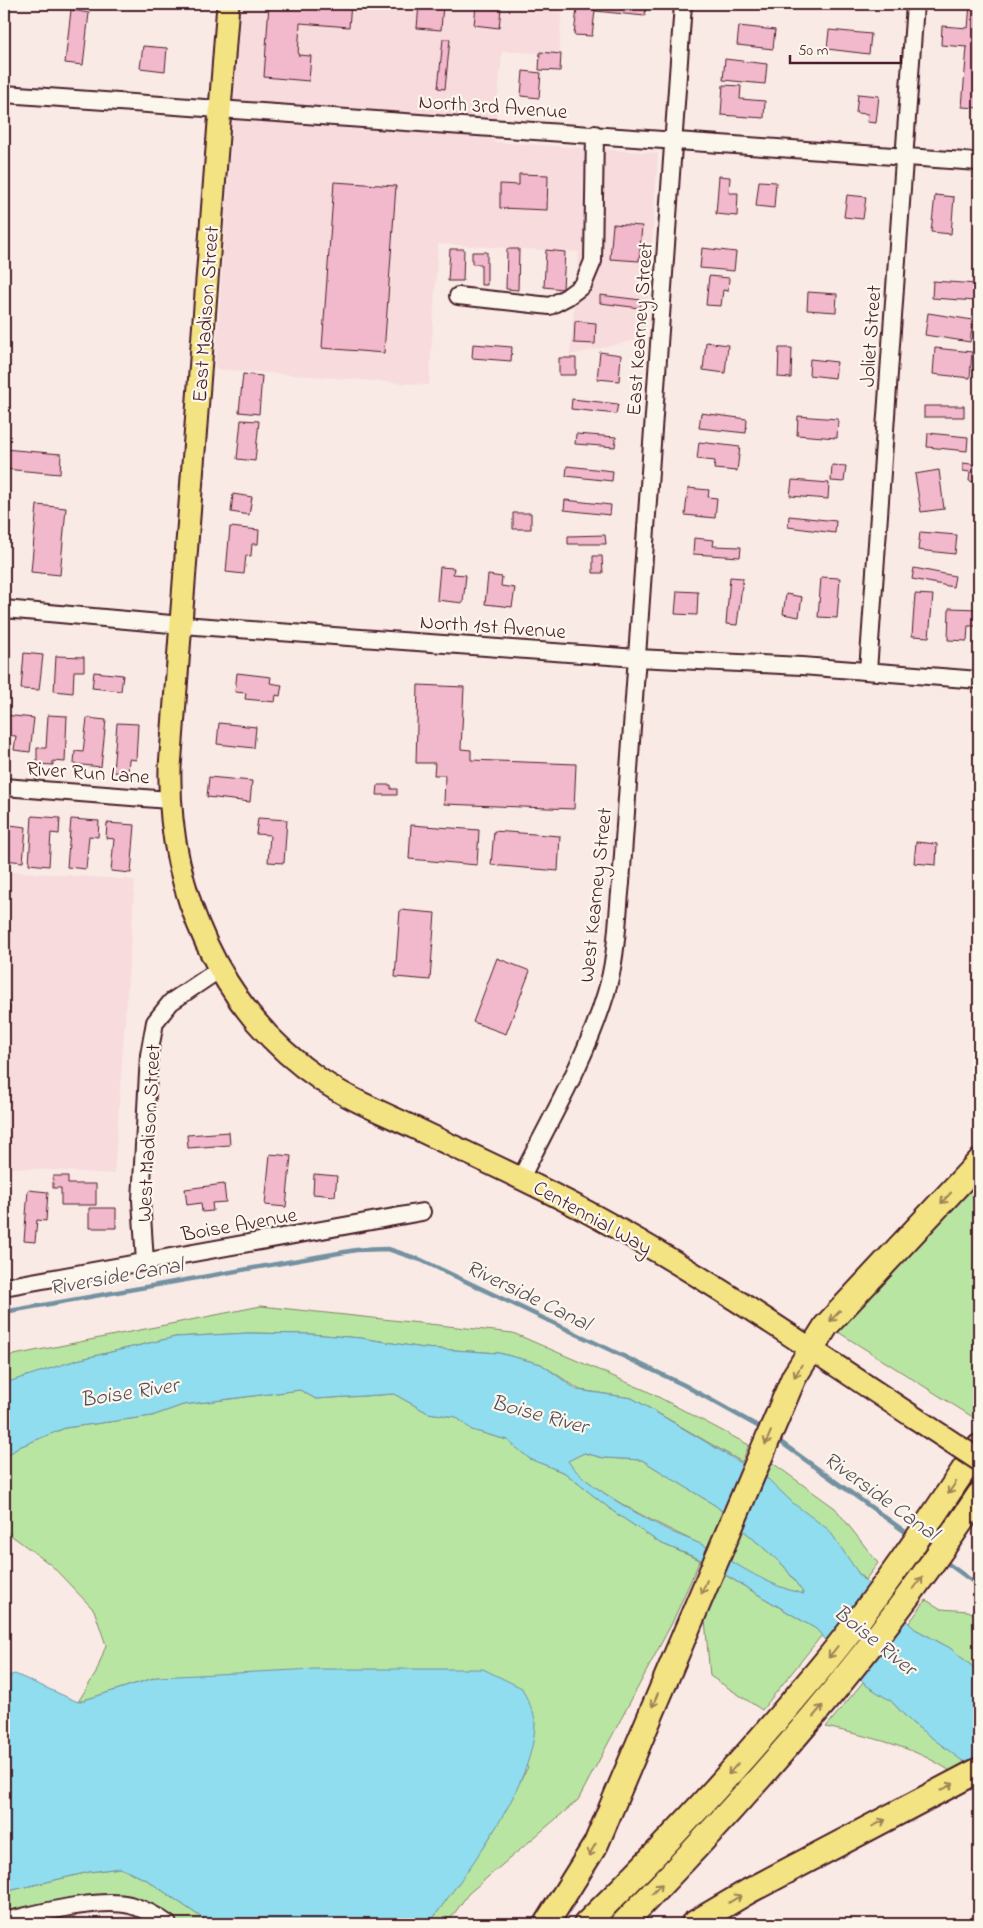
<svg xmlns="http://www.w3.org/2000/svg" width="983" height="1928" font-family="'Indie Flower',sans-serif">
  <rect width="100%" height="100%" fill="#f9eae5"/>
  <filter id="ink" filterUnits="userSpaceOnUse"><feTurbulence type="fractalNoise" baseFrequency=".02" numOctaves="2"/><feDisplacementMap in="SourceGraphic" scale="10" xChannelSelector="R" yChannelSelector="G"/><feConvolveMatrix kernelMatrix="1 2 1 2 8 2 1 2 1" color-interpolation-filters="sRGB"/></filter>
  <g filter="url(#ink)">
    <path fill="#f7dbdd" d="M241,4H562L559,54L502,51L494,142L658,153L645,338L570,355L579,252L438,244L429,385L215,369Z
      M4,871L135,880L114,1174L4,1167Z"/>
    <path fill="#b9e5a2" stroke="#828266" d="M979,1182V1421L838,1332Z
      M261,1306L513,1333L647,1391L749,1445L742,1462L632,1398L580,1390L541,1364L499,1353L424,1348L361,1338L311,1334L249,1333L175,1337L77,1360L4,1384V1357Z
      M300,1390L316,1399L394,1394L428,1413L456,1417L472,1430L507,1440L530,1459L565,1473L614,1512L660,1543L700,1560L672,1623L578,1800L468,1894L447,1924H429L487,1842L528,1767L157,1677L78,1702L96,1673L106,1645L94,1610L51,1565L4,1530V1458L19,1447L65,1428L152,1416L183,1405Z
      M584,1453L604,1458L642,1460L716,1506L784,1566L805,1595C786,1589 765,1583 748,1573C734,1564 720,1554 706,1547C669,1529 590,1493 567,1461Z
      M767,1459L835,1508L878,1563L865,1580L793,1503L760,1473Z
      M720,1572L816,1629L822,1635L762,1710L710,1676L704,1608Z
      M926,1600L941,1609L968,1611L979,1617V1672L950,1648L915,1629L909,1623Z
      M863,1682L891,1701L911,1722L966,1763L950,1771C913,1746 870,1737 826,1727Z
      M120,1868L147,1880L211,1924H180L162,1912L131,1897L94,1896L4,1912V1892L89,1872Z"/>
    <path fill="#8fddee" stroke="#7391a0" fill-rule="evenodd" d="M247,1333L311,1334L361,1338L424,1348L499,1353L541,1364L577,1390L632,1398L768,1479L793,1503L829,1530L861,1577L915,1629L950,1648L979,1672V1770L961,1760L911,1722L891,1701L867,1686L816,1629L697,1558L660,1543L614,1512L565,1473L530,1459L507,1440L472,1430L456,1417L428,1413L394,1394L316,1399L300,1390L183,1405L152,1416L65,1428L19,1447L4,1458V1384L8,1382L77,1360L175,1337ZM584,1453L604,1458L642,1460L716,1506L784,1566L804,1594C768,1586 740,1566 709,1548C698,1542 685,1538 674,1533C647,1520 583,1485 568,1461Z
      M315,1669H483L522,1688C526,1698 536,1713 535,1724C533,1789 466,1872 429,1924H211L147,1880L120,1868L89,1872L4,1892V1677L15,1674L78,1702L157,1677Z"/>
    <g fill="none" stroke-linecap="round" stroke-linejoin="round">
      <path stroke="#7391a0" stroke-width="4.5" d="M4,1312L356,1250L388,1249L421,1260L684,1385L763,1429
        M775,1438L911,1536
        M943,1560L979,1586"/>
    </g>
    <path fill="#f2b8cb" stroke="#4a1f2b" d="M269,4H351L349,27L300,23L298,55L311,56L309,81L264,77Z
      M419,4H443L441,30L417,28Z
      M598,4H646L645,16L595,11L592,36L574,35L577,8L597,10Z
      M730,4H761V8H730Z
      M970,4H979V108L962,107L967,47L941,45L942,26L968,28Z
      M476,6L501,8L499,28L474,25Z
      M71,10L89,13L83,65L65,63Z
      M739,26L775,30L773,49L737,45Z
      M829,30L871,34L869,54L827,49Z
      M443,39H450L445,89L438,88Z
      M143,46L167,48L165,71L140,68Z
      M540,52L561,54L560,71L539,70Z
      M725,59L767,64L765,84L723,80Z
      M523,71L541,73L539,98L521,96Z
      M723,85L741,86L740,99L765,101L764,118L721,115Z
      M858,94L879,96L876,123L867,122L868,114L856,113Z
      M519,174L548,175L547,210L500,208V184L519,185Z
      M719,176L730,177L729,193H738L737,216L716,214Z
      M759,181L776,182L774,208L756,206Z
      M334,182L396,186L384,353L322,348Z
      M847,195L866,197L863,219L844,217Z
      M935,195L954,197L951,234L931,232Z
      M978,199H979V226H976Z
      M613,224L642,226L639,261L610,259Z
      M702,248L736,252L734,271L700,268Z
      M450,249H464L463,281H448Z
      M507,249H519L518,290L506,289Z
      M546,250L565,252L563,289L544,287Z
      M472,252H487V285H481V264H472Z
      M709,276L729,278L728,291L723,290L721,306L706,305Z
      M933,281L977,284L976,301L932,298Z
      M808,292L837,294L836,312L807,310Z
      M600,295L641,300L640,308L600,303Z
      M928,313L973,320L970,342L925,335Z
      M575,321L596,323L595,344L574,343Z
      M706,342L728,345L725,373L703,370Z
      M473,344L512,347L511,361L472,358Z
      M779,348H792L791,378L778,377Z
      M935,348L972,352L970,378L933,374Z
      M600,352L621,355L619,381L597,379Z
      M559,358H576V375H559Z
      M810,359L837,362L835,378L809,375Z
      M243,374L262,376L259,414L239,412Z
      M572,399L618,404L616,414L571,409Z
      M924,406H964V417H924Z
      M701,413L747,419L746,433L699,428Z
      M798,416L838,419L837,438L797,435Z
      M241,420L259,421L255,461L237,459Z
      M928,433L968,437L967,451L927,447Z
      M576,434L616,437L615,447L575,444Z
      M699,442L740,447L737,471L714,469L715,461L697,459Z
      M4,449L61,454L60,474L4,469Z
      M963,463L979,465V482L969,481L970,472L963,471Z
      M832,465L846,466L844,482L831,481Z
      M567,466L613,471L612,481L566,476Z
      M939,470L944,509L921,512L915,474Z
      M792,480L829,483L828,499L790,496Z
      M688,488L709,490L708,497L717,498L715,518L685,515Z
      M233,494L252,497L249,515L231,512Z
      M565,500L611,505L610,515L564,510Z
      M37,505L66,508L60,575L31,572Z
      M513,513H531V529H513Z
      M789,516L836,521L835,533L788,527Z
      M230,527L259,530L258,544H252L251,556L246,555L244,574L226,572Z
      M920,532L957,535L955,554L918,550Z
      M605,535L606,544H568V536Z
      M694,538L714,540L713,546L741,547L740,557L693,554Z
      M593,556H602L603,573H593Z
      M440,567L454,568L453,574L466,575L463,603L437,600Z
      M914,568L955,576L953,587L912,579Z
      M488,575L502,577L501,586L515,588L512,607L485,604Z
      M730,577L743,578L737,625L726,624Z
      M821,577L840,578L837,618L818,617Z
      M677,591L698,592L697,615L675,614Z
      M786,594L802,597L799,617L783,614Z
      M915,594L933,595L929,637L912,636Z
      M949,608L979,609V626H968L967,641L948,640Z
      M4,651L10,652L6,688H4Z
      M24,653L43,655L39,690L21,689Z
      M56,656L84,657V671H74L73,693L54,691Z
      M94,672L123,675L121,691L92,688Z
      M237,673L271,677L270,683L282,685L280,696L276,695L275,702L245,699L246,693L235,692Z
      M418,685L464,687L461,749L471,750V760L576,764L574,809L444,804L445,775H434L435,763H416Z
      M4,715L34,718L30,752L14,750L16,736L4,735Z
      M48,715L67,716L65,762L53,761V765L37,764V748H46Z
      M87,718L106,720L101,767L74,764L75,751L83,752Z
      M117,723L138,724L136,760L129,759L128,773L113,772Z
      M219,723L256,727L254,748L217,744Z
      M209,777L252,781L250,802L207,797Z
      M378,785H391V789H397V795H377Z
      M32,816L60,818L59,834L51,833L49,866L29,864Z
      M258,818L287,820L284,863L268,862L270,835L256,834Z
      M71,819L99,821L98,837L89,836L86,869L67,867Z
      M107,823L135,825L131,873L111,871L114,839L106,838Z
      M10,825L26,827L23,862L4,860V840L8,841Z
      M411,825L479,830L477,865L409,859Z
      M494,831L560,836L558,871L491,865Z
      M916,842L937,844L936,865L914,863Z
      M400,910L435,913L430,980L395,977Z
      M497,958L530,971L506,1034L473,1022Z
      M4,1005L10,1006L8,1029L4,1028Z
      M229,1132L230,1145L188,1148L187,1135Z
      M270,1154L291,1156L286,1207L265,1205Z
      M314,1174L337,1176L335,1196L313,1194Z
      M53,1176H68V1184H96V1205H61V1188H53Z
      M224,1184L226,1202L212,1203L213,1211L202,1212L201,1203L187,1205L185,1189Z
      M28,1190L48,1192L46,1221L37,1220L35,1242L24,1241Z
      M89,1208H116V1228H89Z"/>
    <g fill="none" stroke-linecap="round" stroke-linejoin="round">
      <g stroke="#4a1f2b" stroke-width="20">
        <path id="minor" d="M4,94L979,162
          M458,296L550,306L567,297L583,285L593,261L595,134
          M4,609L182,625L637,658L802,666L979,680
          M868,671L915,4
          M4,787L169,800
          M521,1178C551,1118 587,1057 606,993C617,958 617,919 621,883L683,4
          M145,1262L141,1200L149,1055L155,1022L171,1002L220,969
          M4,1287L422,1212
          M4,1921C37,1914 98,1897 130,1905C144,1909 157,1916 168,1924"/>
      </g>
      <g stroke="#4a1f2b" stroke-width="25">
        <path id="major" d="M228,4L170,767C167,887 219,1011 321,1080C350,1100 384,1113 415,1128C475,1157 536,1184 595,1216C705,1276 809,1348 915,1418"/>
      </g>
      <g stroke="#4a1f2b" stroke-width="28">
        <path id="highway" d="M546,1924L596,1844L794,1377L826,1326L979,1162
          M586,1924C668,1844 745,1759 818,1671C877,1600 928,1524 979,1447
          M623,1924C753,1791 876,1651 979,1495
          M693,1924L749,1891L979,1770"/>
      </g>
      <use href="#minor" stroke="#fbf7ec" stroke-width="16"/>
      <use href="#major" stroke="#f4e382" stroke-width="21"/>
      <use href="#highway" stroke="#f4e382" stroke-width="24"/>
      <g stroke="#4a1f2b" stroke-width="25" stroke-linecap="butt">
        <path id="major-bridge" d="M915,1418L979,1460"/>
      </g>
      <use href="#major-bridge" stroke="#f4e382" stroke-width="21"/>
    </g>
    <defs><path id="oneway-shaft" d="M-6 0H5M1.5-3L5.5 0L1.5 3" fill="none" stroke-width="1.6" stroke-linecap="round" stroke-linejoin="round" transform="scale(1.25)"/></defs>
    <g stroke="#9f8156">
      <use href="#oneway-shaft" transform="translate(946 1198) rotate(133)"/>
      <use href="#oneway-shaft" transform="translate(835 1316) rotate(133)"/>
      <use href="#oneway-shaft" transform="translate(798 1371) rotate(120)"/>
      <use href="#oneway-shaft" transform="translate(768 1438) rotate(113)"/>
      <use href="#oneway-shaft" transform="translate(952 1488) rotate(124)"/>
      <use href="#oneway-shaft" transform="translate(918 1583) rotate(-53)"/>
      <use href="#oneway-shaft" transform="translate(704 1587) rotate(113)"/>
      <use href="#oneway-shaft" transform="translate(833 1652) rotate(128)"/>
      <use href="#oneway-shaft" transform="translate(655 1700) rotate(113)"/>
      <use href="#oneway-shaft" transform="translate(818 1711) rotate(-50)"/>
      <use href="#oneway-shaft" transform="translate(733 1769) rotate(131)"/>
      <use href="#oneway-shaft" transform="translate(947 1787) rotate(-28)"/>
      <use href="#oneway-shaft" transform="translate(879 1823) rotate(-26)"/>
      <use href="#oneway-shaft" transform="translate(592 1850) rotate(119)"/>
      <use href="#oneway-shaft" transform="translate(657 1889) rotate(-45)"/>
      <use href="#oneway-shaft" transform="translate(735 1899) rotate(-31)"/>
    </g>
  </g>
  <g text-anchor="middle" stroke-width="4.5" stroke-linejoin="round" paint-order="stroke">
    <g font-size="21" fill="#4a1f2b" stroke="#fbf7ec">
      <text transform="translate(493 106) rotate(4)" y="7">North 3rd Avenue</text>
      <text transform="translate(205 314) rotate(-86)" y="7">East Madison Street</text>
      <text transform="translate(639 329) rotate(-86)" y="7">East Kearney Street</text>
      <text transform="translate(870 336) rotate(-86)" y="7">Joliet Street</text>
      <text transform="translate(493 626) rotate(4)" y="7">North 1st Avenue</text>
      <text transform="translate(88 772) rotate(4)" y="7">River Run Lane</text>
      <text transform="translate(595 895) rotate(-84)" y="7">West Kearney Street</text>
      <text transform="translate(148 1133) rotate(-87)" y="7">West Madison Street</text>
      <text transform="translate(593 1217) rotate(29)" y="7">Centennial Way</text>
      <text transform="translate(239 1224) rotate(-10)" y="7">Boise Avenue</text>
    </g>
    <g font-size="22" font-style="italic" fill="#5b4e5c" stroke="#fbf7ec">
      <text transform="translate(116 1275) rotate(-10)" y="8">Riverside Canal</text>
      <text transform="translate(529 1294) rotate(26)" y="8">Riverside Canal</text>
      <text transform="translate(129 1391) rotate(-9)" y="8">Boise River</text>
      <text transform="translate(540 1413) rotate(15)" y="8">Boise River</text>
      <text transform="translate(882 1495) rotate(36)" y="8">Riverside Canal</text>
      <text transform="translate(876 1639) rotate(39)" y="8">Boise River</text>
    </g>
  </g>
  <rect width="983" height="1928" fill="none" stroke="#fbf7ec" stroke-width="20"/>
  <rect x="10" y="10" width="963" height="1908" fill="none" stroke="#4a1f2b" stroke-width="2" filter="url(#ink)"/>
  <path d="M790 55v8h111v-8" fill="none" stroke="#4a1f2b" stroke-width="2.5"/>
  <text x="798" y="55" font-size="15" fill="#4a1f2b" stroke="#fbf7ec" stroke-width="4" paint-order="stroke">50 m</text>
</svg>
